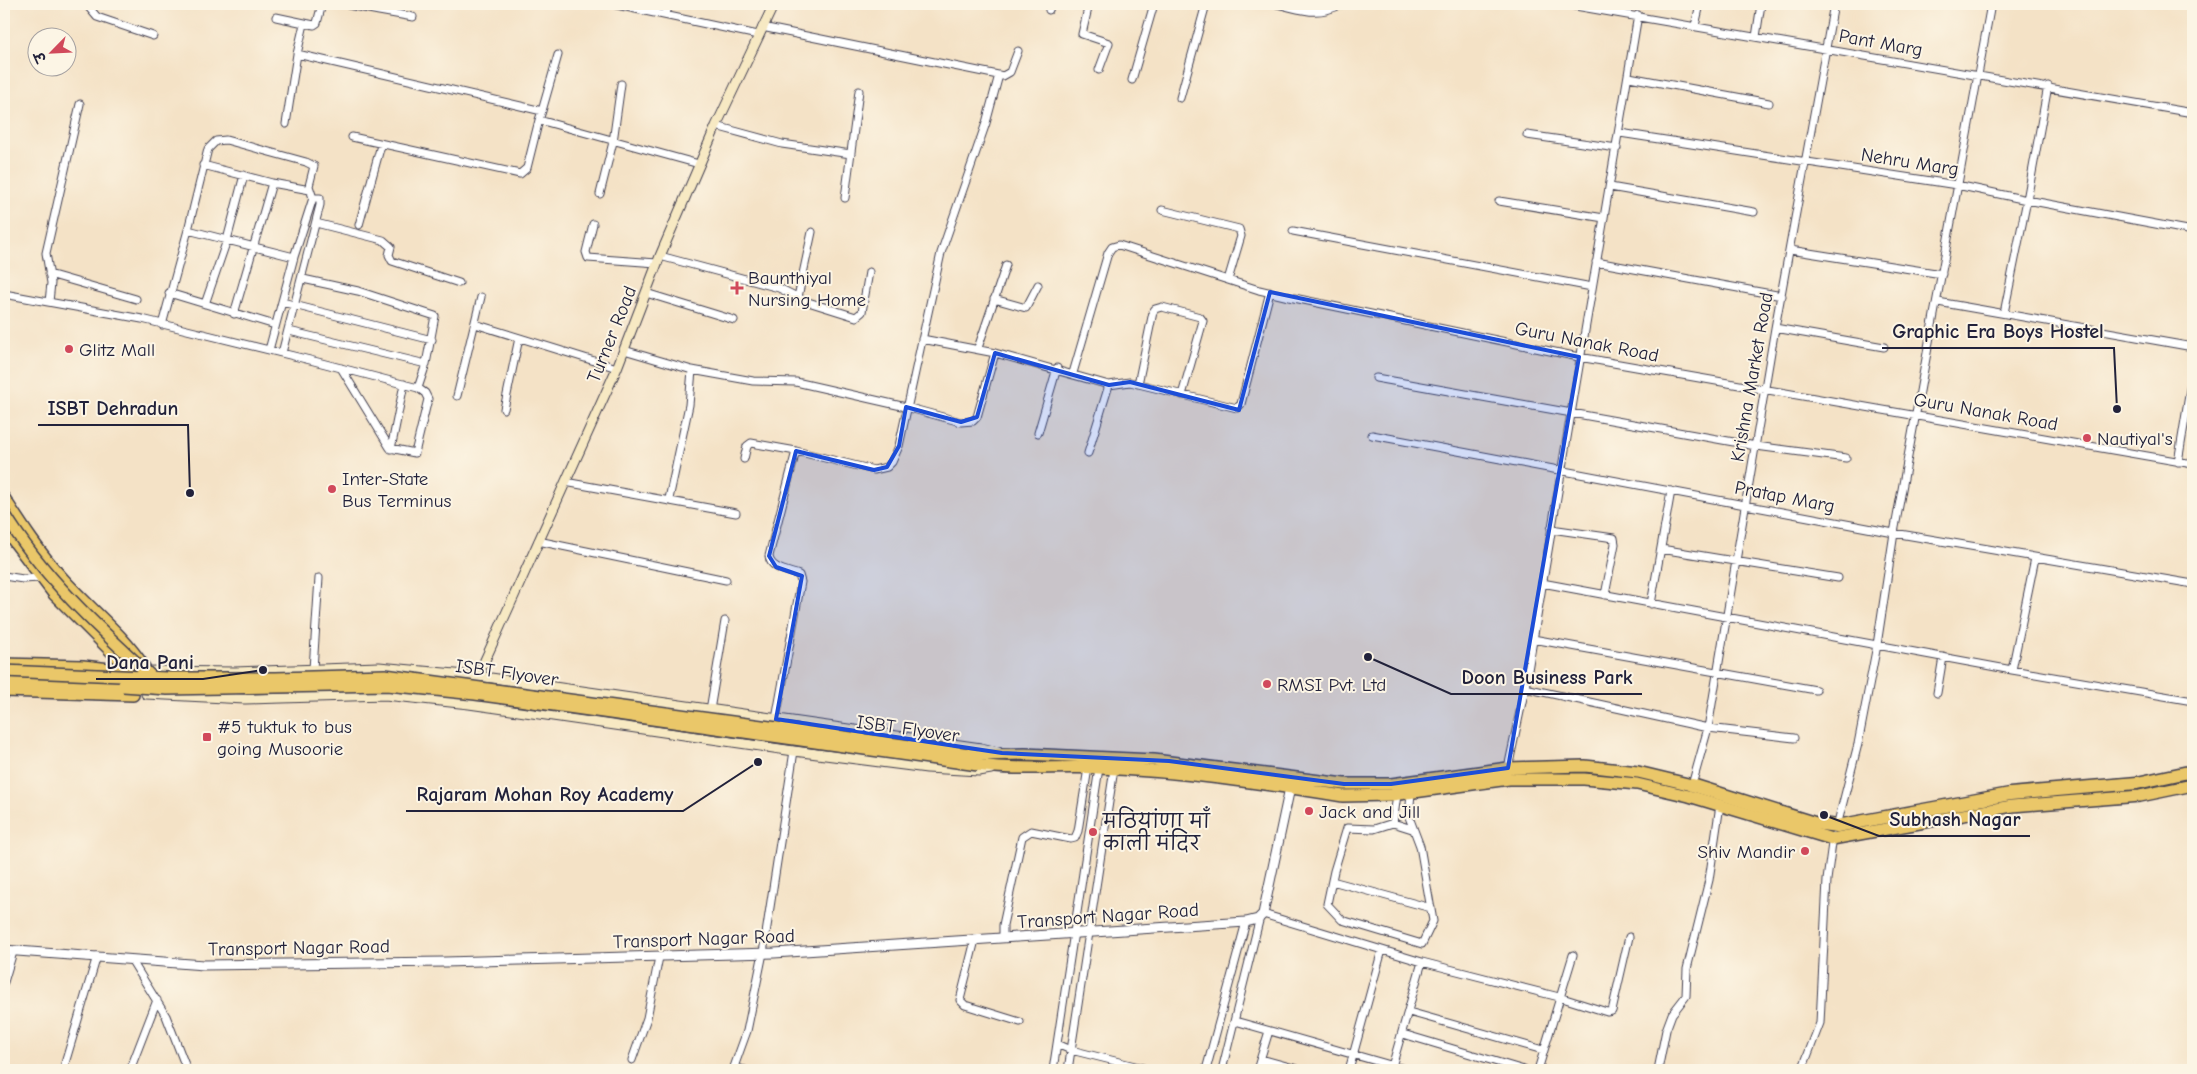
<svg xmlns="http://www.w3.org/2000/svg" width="2197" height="1074" font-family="'Comic Neue','Playpen Sans Deva',sans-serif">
  <rect width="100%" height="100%" fill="#fcf5e5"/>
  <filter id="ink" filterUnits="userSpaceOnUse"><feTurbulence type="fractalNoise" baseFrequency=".02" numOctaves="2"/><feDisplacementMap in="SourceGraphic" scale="10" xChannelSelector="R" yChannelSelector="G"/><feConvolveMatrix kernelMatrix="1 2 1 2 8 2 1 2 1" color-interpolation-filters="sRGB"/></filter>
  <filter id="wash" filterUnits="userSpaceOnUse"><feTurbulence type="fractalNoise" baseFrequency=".0096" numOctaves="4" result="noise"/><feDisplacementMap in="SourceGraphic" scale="20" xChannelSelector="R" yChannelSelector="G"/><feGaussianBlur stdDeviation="1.12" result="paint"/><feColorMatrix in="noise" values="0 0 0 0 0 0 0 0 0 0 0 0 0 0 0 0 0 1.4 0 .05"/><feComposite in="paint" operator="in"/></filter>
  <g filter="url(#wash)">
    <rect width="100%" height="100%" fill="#f4e2c6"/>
  </g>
  <g filter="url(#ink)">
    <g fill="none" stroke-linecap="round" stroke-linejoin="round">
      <g stroke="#423f50" stroke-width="9">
        <path id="minor" d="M86,4L97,17L153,36
          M381,4L379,11L413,17
          M612,4L758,35
          M1089,4L1082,34L1109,43L1099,70
          M1277,4C1304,10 1316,17 1342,4
          M1564,4L2193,113
          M348,5L379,11
          M1049,10L1051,4
          M1617,12L1619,4
          M665,15L670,4
          M276,17L314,25L317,23L322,4
          M1695,26L1700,4
          M762,27L1003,76L1010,72L1018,51
          M1756,37L1761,4
          M297,54L542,111L539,120
          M1629,77L1769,103
          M1132,80L1154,4
          M1180,98L1206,4
          M542,111L558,55
          M286,124L297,54L304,24
          M716,126L782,144L851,154
          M1620,133L1957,185L2027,200L2193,231
          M1527,135L1617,148
          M352,137L520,174L527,168L539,120L699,164
          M203,165L272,183L310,190
          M1610,187L1754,212
          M600,194L613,142L621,84
          M845,198L859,91
          M1499,201L1604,218
          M1162,210L1239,229L1241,236L1228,280
          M316,223L383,240L391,247L389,255L392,261L459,283
          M593,224L586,252L588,258L657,263
          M359,225L381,145
          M188,230L294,257
          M1293,231L1592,287
          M1790,250L1942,274
          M660,256L779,288L805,301L856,317L862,312L869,272
          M1596,262L1782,296
          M49,274L136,299
          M303,279L358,291L435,316L426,364L418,388
          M169,293L275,325
          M646,293L734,320
          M4,294L142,319L310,360L418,388L425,393L428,399L415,453L390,448L341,368
          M798,297L812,232
          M994,299L1026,308L1038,285
          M49,302L51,283L46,253L80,104
          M282,302L432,340
          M1938,302L2193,347
          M205,304L227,240L244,175
          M2004,313L2027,200L2048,86
          M234,314L272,183
          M475,324L617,368
          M162,325L188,230L208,149L216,141L226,140L306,162L314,166L309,186L313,198L294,257L269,350
          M1775,328L1884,347
          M289,331L426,364
          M922,339L995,353
          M978,348L1006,265
          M624,350L692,370L753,381L796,382L906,407L961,422L973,421L977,417L995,353L1109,385L1130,382L1237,408L1241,404L1270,292
          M282,353L320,205V198H313
          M1073,373L1108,253L1112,247L1119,245L1259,290L1289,297L1579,357L2193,464
          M1376,378L1756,446L1846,458
          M1138,384L1153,312L1155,309L1162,307L1200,317L1203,321L1182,395
          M457,396L481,297
          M504,409L519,338
          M1038,433L1057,368
          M1372,435L1894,533L2193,584
          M391,449L404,384
          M796,451L874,470L887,467L892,462L899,446L941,253L986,123L999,75
          M1088,453L1109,385
          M744,459L747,446L751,443L796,451L769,556C770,569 788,571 799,575L801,582L776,719
          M2178,462L2193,371
          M565,482L736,513
          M669,499L689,405L692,370
          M1551,529L1614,538L1615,544L1605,595
          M538,541L726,580
          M1661,549L1838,578
          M4,576L23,579L40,578
          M1542,583L2012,670L2193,701
          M1651,604L1671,491
          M1533,639L1816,690
          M313,669L319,578
          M2012,670L2035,558
          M1525,688L1708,728L1794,738
          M1937,693L1943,657
          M710,710L725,621
          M1508,768L1525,688L1638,15
          M1692,785L1708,728L1775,328L1834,4
          M1397,795L1393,823L1374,829L1347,828L1334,871L1327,904L1342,920L1422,944L1433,921L1420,846L1409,817L1411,793
          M1393,823L1412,829
          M1837,826L1858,744L1877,645L1894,533L1991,4
          M1332,881L1431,908
          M1263,914L1422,962L1559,997L1607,1012L1612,1011L1629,937
          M1003,938V925L1022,837L1031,831L1071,839L1075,838L1078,831L1088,768
          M975,940L960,1000L965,1005L1020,1022
          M132,961L166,1016L187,1070
          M4,982L13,952
          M1409,1012L1543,1050
          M1235,1021L1408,1070
          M1403,1034L1524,1070
          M1057,1044L1071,1050L1151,1070
          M1261,1059L1301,1070
          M632,1060L647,1018L659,957
          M63,1070L97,956
          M130,1070L157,1000
          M745,1070L734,1067L747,1031L763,953L794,751
          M1053,1070L1099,768
          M1068,1070L1114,769
          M1206,1070L1246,922
          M1222,1070L1260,917
          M1257,1070L1269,1031
          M1349,1070L1382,950
          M1391,1070L1422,962
          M1538,1070L1573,955
          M1658,1070L1666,1030L1672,1014L1686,996L1687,969L1709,880L1720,805
          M1802,1070L1820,1023L1827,880L1833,836"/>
      </g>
      <g stroke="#423f50" stroke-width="11">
        <path id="tertiary" d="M4,950L204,965L445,962L774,953L1246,922L1258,919L1263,914L1291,783"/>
      </g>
      <g stroke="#423f50" stroke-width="11">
        <path id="secondary" d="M147,671L235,672L379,667L477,676L981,748L998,752
          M476,680L617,368L660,256L716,126L774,4
          M146,694L245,699L385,695L469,704L794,751L927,768L979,771L991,769"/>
      </g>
      <g stroke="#423f50" stroke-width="14">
        <path id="trunk" d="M4,498C22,526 40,554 63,579C90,609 122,633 144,667
          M4,528L54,594L130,670
          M4,664L83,666L128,671
          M4,681L123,686
          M4,691L133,695
          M977,755L1025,754L1154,760L1344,784H1391L1508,768L1585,766L1638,772L1692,785
          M978,765C1018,771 1058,766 1099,768C1181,771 1262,783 1343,796L1392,795L1509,779H1584L1637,784L1689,796L1832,839L2012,806L2140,796L2193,785"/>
      </g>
      <g stroke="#423f50" stroke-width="15">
        <path id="motorway" d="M1692,785L1814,823L1837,826L2010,794L2137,783L2193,771"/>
      </g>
      <use href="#minor" stroke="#fff" stroke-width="7"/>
      <use href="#tertiary" stroke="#fff" stroke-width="9"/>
      <use href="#secondary" stroke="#f7e9c3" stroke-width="9"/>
      <use href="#trunk" stroke="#eac769" stroke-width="11"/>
      <use href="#motorway" stroke="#eac769" stroke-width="12"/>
      <g stroke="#423f50" stroke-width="14" stroke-linecap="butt">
        <path id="trunk-bridge" d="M4,513C42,576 98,628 152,677
          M4,671L167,678H276L385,675L977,755
          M123,686L167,689L387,685L475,694L978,765"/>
      </g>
      <use href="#trunk-bridge" stroke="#eac769" stroke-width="11"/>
    </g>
  </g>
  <path fill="#1d4ed8" fill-opacity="0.2" stroke="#1d4ed8" stroke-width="4" stroke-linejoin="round" d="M1270,292L1579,357L1508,768L1391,784H1344L1169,761L1002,753L776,719L802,576L776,567L769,556L796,451L874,470L887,467L899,446L906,407L961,422L977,417L995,353L1109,385L1130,382L1239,410Z"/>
  <g fill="#d1495b" stroke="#fcf5e5" stroke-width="2">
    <path d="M734.5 280.5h5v5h5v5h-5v5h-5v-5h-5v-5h5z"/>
    <circle cx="69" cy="349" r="5"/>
    <circle cx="2087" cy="438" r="5"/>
    <circle cx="332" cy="489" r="5"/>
    <circle cx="1267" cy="684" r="5"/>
    <rect x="202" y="732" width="10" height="10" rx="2.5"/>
    <circle cx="1309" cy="811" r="5"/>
    <circle cx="1093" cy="832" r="5"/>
    <circle cx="1805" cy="851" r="5"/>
  </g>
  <g text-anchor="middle" stroke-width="4" stroke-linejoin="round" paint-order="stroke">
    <g font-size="19" fill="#22223b" stroke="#fcf5e5">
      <text transform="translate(1881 42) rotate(10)" y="7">Pant Marg</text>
      <text transform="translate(1910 161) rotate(9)" y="7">Nehru Marg</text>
      <text transform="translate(611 334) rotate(-68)" y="7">Turner Road</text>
      <text transform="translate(1587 341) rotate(11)" y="7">Guru Nanak Road</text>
      <text transform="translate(1751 377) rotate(-80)" y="7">Krishna Market Road</text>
      <text transform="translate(1986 411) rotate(10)" y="7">Guru Nanak Road</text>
      <text transform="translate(1785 496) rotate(11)" y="7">Pratap Marg</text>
      <text transform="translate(507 672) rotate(8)" y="7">ISBT Flyover</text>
      <text transform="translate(908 728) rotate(8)" y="7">ISBT Flyover</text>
      <text transform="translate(1108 915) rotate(-4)" y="7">Transport Nagar Road</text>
      <text transform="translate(704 938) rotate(-2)" y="7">Transport Nagar Road</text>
      <text transform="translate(299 947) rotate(-1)" y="7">Transport Nagar Road</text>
    </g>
    <g font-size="19" fill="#22223b" stroke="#fcf5e5" text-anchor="start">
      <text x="748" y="284">Baunthiyal<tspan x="748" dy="22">Nursing Home</tspan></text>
      <text x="79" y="356">Glitz Mall</text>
      <text x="2097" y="445">Nautiyal's</text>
      <text x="342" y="485">Inter-State<tspan x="342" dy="22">Bus Terminus</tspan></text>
      <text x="1277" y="691">RMSI Pvt. Ltd</text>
      <text x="217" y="733">#5 tuktuk to bus<tspan x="217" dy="22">going Musoorie</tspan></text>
      <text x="1319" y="818">Jack and Jill</text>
      <text x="1103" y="828">मठियांणा माँ<tspan x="1103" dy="22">काली मंदिर</tspan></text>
      <text x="1795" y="858" text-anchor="end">Shiv Mandir</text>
    </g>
  </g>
  <path fill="none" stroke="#22223b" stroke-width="2" d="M2117 409L2114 348H1882M190 493L188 425H38M263 670L203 679H96M1368 657L1451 694H1642M758 762L683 811H406M1824 815L1879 836H2030"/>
  <g fill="#22223b" stroke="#fcf5e5" stroke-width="2">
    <circle cx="2117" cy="409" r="5"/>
    <circle cx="190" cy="493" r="5"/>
    <circle cx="263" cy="670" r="5"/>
    <circle cx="1368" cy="657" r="5"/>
    <circle cx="758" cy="762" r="5"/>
    <circle cx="1824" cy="815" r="5"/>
  </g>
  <g font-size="20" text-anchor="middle" font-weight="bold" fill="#22223b" stroke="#fcf5e5" stroke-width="4" stroke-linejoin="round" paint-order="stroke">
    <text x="1998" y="338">Graphic Era Boys Hostel</text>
    <text x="113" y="415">ISBT Dehradun</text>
    <text x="150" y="669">Dana Pani</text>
    <text x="1547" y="684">Doon Business Park</text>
    <text x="545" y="801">Rajaram Mohan Roy Academy</text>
    <text x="1955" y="826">Subhash Nagar</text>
  </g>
  <rect width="2197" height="1074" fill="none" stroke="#fcf5e5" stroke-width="20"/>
  <g transform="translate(52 52) rotate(246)"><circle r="24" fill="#fcf5e5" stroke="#a5a1a1"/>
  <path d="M0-4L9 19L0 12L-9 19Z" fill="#d1495b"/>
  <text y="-8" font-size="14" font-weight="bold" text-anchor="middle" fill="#22223b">उ</text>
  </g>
</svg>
